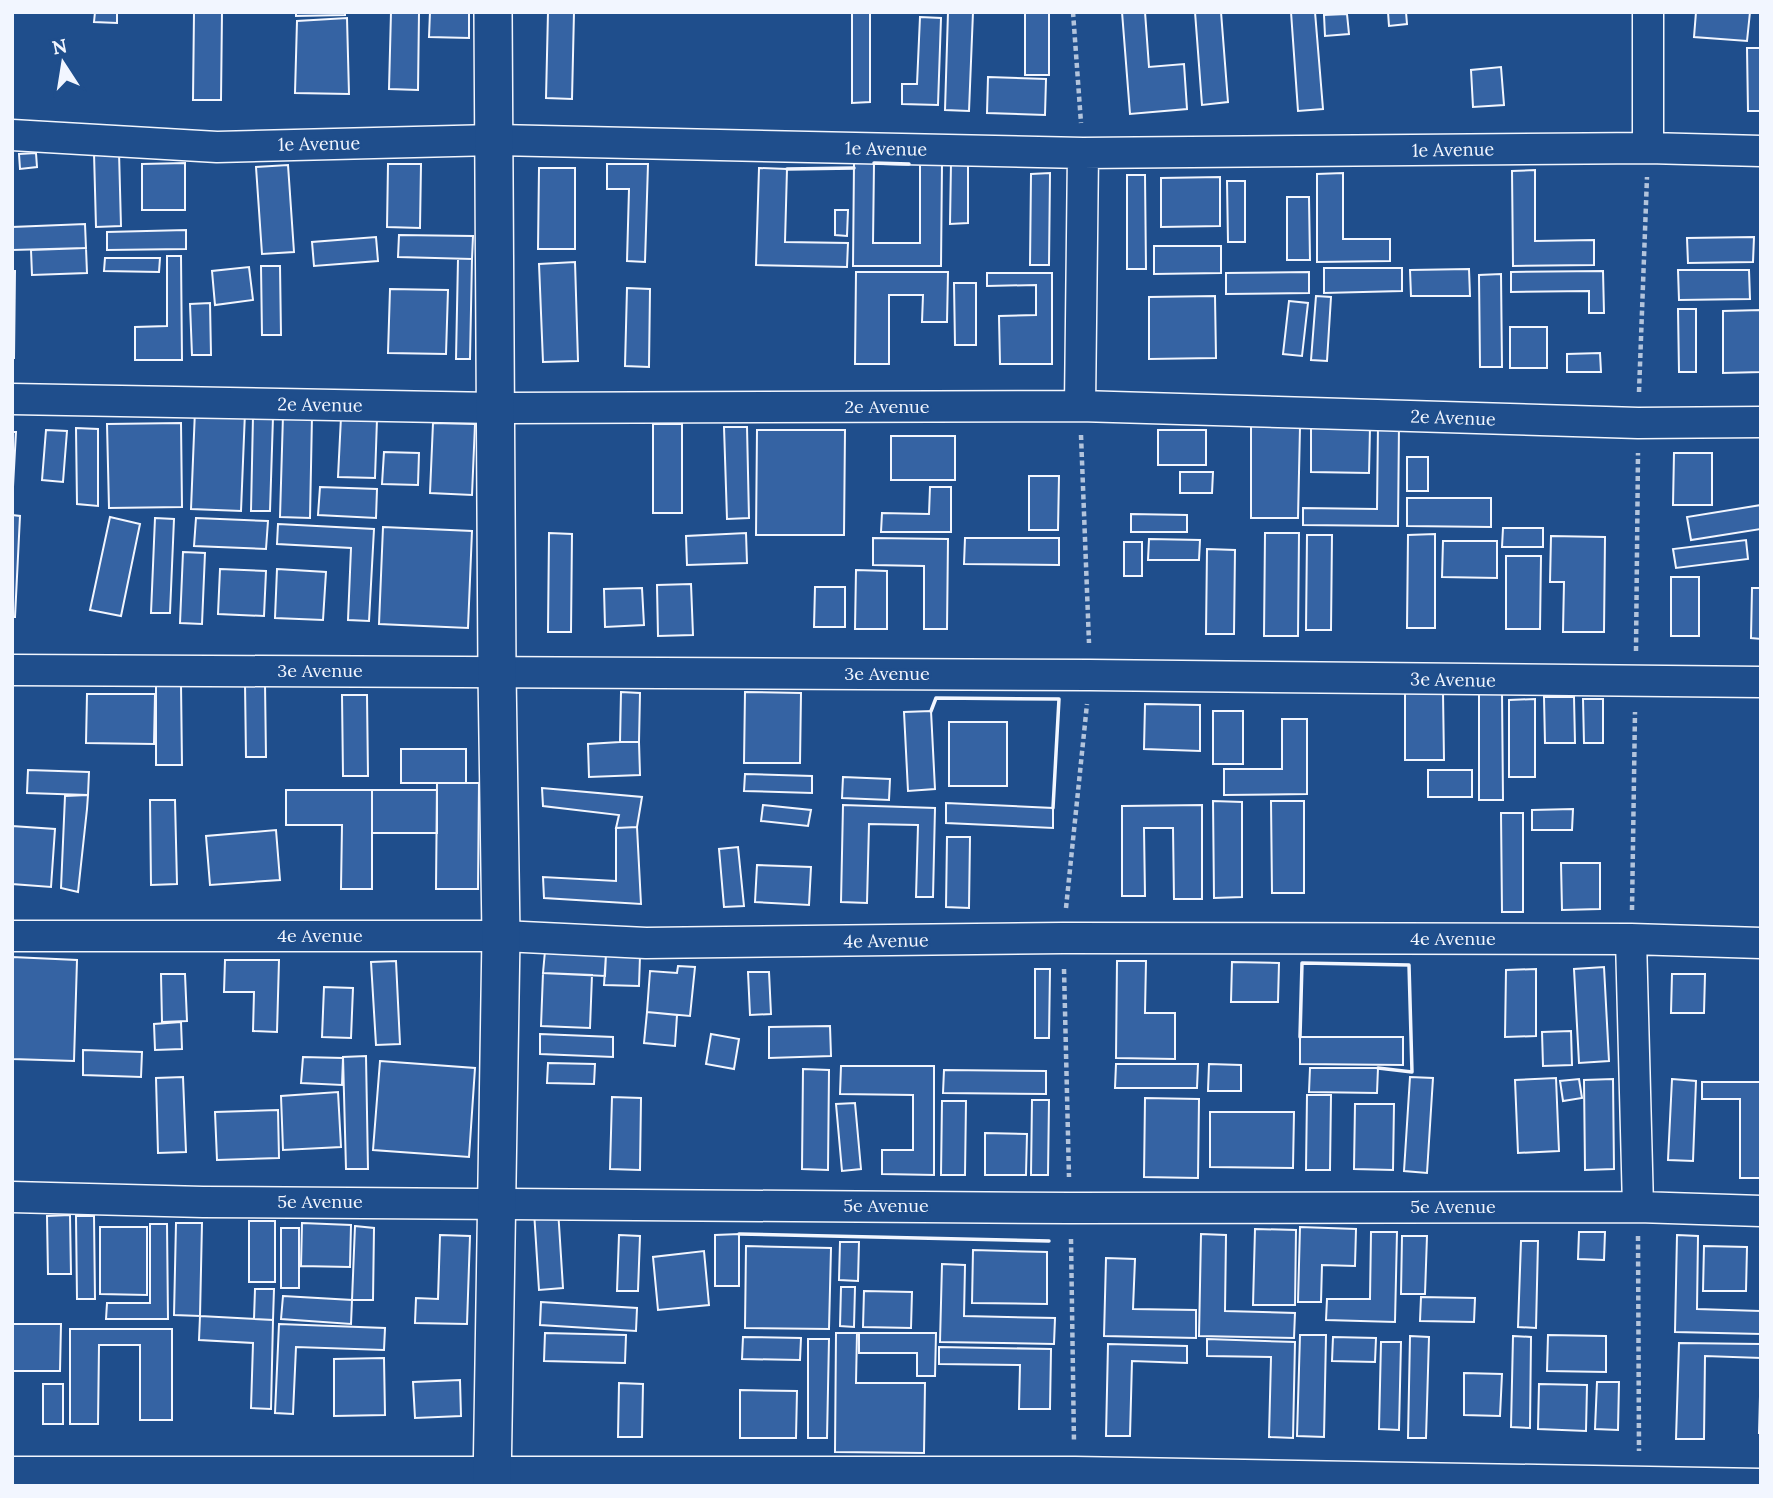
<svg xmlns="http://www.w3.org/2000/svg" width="1773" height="1498" font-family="Lora,serif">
  <rect width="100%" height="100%" fill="#1f4e8c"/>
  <path fill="#3563a3" stroke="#f2f6ff" stroke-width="2" d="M95,12H117V23L94,22Z
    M194,12H222L221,100H193Z
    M296,12H345V15L296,16Z
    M391,12H419L418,90L389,89Z
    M430,12H469V38L429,37Z
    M548,12H574L572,99L546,98Z
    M852,12H870V102L852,103Z
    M948,12H973L969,111L945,110Z
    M1025,12H1049V75H1025Z
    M1122,12H1145L1149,67L1184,64L1187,109L1130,114Z
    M1195,12H1221L1228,102L1202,105Z
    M1291,12H1315L1323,109L1298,111Z
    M1388,12H1406L1407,24L1389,26Z
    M1696,12H1750L1747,41L1694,37Z
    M1347,14L1349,34L1325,36L1324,15Z
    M920,17L941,18L938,105L902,104V84H917Z
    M347,18L349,94L295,93L297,21Z
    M1747,48H1761V111H1748Z
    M1501,67L1504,105L1473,107L1471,70Z
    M988,77L1046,79L1045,115L987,113Z
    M119,152L121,226L96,227L94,153Z
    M36,153L37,167L20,169L19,154Z
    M951,162H968V223L950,224Z
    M185,163V210H142V164Z
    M854,163H874L873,243H920V163L942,164L941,266H853Z
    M388,164H421L420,228L387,227Z
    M607,164H648L645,262L627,261L629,189H607Z
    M288,165L294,252L262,254L256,167Z
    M539,168H575V249H538Z
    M759,168L787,169L785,242L848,243L847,267L756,265Z
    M1535,170V241L1594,240V265L1513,266L1512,171Z
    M1050,173L1049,265H1030L1031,174Z
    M1343,173V239H1390V261L1317,262V174Z
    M1127,175H1145L1146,269H1127Z
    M1220,177V226L1161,227V178Z
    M1227,181H1245V242H1228Z
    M1287,197H1309L1310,260H1287Z
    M835,210H848L847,236L835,235Z
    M85,224L86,248L12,250V227Z
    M186,230V249L107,250V232Z
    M399,235L473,236L472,259L398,257Z
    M376,237L378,261L314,266L312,242Z
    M1754,237L1753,262L1688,263L1687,238Z
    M1154,246H1221V273L1154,274Z
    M86,248L87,273L32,275L31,250Z
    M167,256H181L182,360H135V327L167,326Z
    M105,258H160L159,272L104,271Z
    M458,259H472L470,359H456Z
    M575,262L578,361L543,362L539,264Z
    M261,266H280L281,335H262Z
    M249,267L253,300L215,305L212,271Z
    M1324,268H1402V291L1324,293Z
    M1469,269L1470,296H1411L1410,270Z
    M1678,270H1749L1750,299L1679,300Z
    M12,271H15L14,358H12Z
    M1603,271L1604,313H1589V291L1511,292V272Z
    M856,272H948L947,322H922L923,295H889V364H855Z
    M1309,272V293L1226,294V273Z
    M987,273H1052V364H1000L999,316L1036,315V285L987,286Z
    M1501,274L1502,367H1480L1479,275Z
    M954,283H976V345H955Z
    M627,288L650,289L649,367L625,366Z
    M390,289L448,290L446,354L388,353Z
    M1215,296L1216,358L1149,359V297Z
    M1316,296L1331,297L1327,361L1311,360Z
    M1289,301L1308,303L1302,356L1283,354Z
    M210,303L211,355H192L190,304Z
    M1678,309H1696V372H1679Z
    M1761,310V372L1723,373V311Z
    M1510,327H1547V368H1510Z
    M1600,353L1601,372H1567V354Z
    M195,410L245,412L241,511L191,509Z
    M283,415L312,416L310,518L280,517Z
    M253,416L273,417L270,511H251Z
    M341,417L377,419L375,478L338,477Z
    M181,423L182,507L109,508L107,424Z
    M433,423L475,424L472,495L430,493Z
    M653,424H682V513H653Z
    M1378,424H1399L1398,526L1303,525V508L1377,509Z
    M1251,426L1300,427L1298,518H1251Z
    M724,427H747L749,518L727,519Z
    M1311,427H1370L1369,473L1311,472Z
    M76,428L98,429V506L77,504Z
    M46,430L67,431L63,482L42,480Z
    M757,430H845L844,535H756Z
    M1158,430H1206V465H1158Z
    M12,432H16L12,505Z
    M891,436H955V480H891Z
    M384,452L419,453L418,485L382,484Z
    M1674,453H1712V505H1673Z
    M1407,457H1428V491H1407Z
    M1180,472H1213L1212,493H1180Z
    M1029,476H1059L1058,530H1029Z
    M320,487L377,489L376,518L318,515Z
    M930,487H951V532H881L882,513L929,514Z
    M1407,498H1491V527L1407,526Z
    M1761,505V529L1691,540L1687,517Z
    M1131,514L1187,515V532H1131Z
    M12,515L20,516L15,617H12Z
    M110,517L140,524L121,616L90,610Z
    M155,518L174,519L170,613H151Z
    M196,518L268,521L266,549L194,546Z
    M278,524L374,529L369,621L348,620L351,548L277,544Z
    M383,527L472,531L468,628L379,624Z
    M1503,528H1543V547H1502Z
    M549,533L572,534L571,632H548Z
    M746,533L747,563L687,565L686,536Z
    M1265,533H1299L1298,636H1264Z
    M1435,534V628H1407L1408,535Z
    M1307,535H1332L1331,630H1306Z
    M1551,536L1605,537L1604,632H1563L1564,582H1550Z
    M873,538L948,539L947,629H924V566L873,565Z
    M965,538H1059V565L964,564Z
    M1149,539L1200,540L1199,560H1148Z
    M1746,540L1748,559L1676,568L1673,549Z
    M1443,541H1497V578L1442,577Z
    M1124,542H1142V576H1124Z
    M1207,549L1235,550L1234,634H1206Z
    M183,552L205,553L202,624L180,623Z
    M1506,556H1541L1540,629H1506Z
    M220,569L266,571L264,616L218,614Z
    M277,569L326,572L323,620L275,618Z
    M856,570L887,571V629H855Z
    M1671,577H1699V636H1671Z
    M691,584L693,635L658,636L657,585Z
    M815,587H845V627H814Z
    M642,588L644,625L605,627L604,589Z
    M1752,588H1761V639L1751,638Z
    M245,683H265L266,757H246Z
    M156,684H181L182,765H156Z
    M621,692L640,693L639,742H620Z
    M745,692L801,693L800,763H744Z
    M1405,693H1443L1444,760H1405Z
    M1479,693H1502L1503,800H1479Z
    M87,694H155L154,744L86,743Z
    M342,695H367L368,776H343Z
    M1544,697H1574L1575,743H1545Z
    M1535,699V777H1509V700Z
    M1583,699H1603V743H1584Z
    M1145,704L1200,705V751L1144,749Z
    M931,711L935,789L908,791L904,712Z
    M1213,711H1243V764H1213Z
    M1282,719H1307V794L1224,795V769H1282Z
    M949,722H1007V786H949Z
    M620,742H639L640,775L589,777L588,744Z
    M401,749H466V783H401Z
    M28,770L89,772L88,795L27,793Z
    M1428,770H1472V797H1428Z
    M745,774L812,776V793L744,791Z
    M843,777L890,779L889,800L842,798Z
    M437,783H479L478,889H436Z
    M542,788L642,797L637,827L616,828L619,815L543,806Z
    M286,790H372V889H341L342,825H286Z
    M372,790H437V833H372Z
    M88,795L87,809L78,892L61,888L65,796Z
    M150,800H175L177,884L151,885Z
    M1213,801L1242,802V897L1214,898Z
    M1271,801H1304V893H1272Z
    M946,803L1053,808V828L946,823Z
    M763,805L811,810L808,826L761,821Z
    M843,805L935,808L933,897H916L918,825L869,824L867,903L841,902Z
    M1202,805V899H1174L1173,828H1144L1145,896H1122V806Z
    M1573,809L1572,830H1532V810Z
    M1501,813H1523V912H1502Z
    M12,826L55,829L51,887L12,884Z
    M637,827L641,904L544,898L543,877L616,881V828Z
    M276,830L280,880L210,885L206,836Z
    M947,837H970L969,908L946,907Z
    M738,847L744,906L724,907L719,849Z
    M1561,863H1600V909L1562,910Z
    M757,865L811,867L809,905L755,902Z
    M545,951L606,954L605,976L543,973Z
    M606,954L640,956L639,986L604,985Z
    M12,957L77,960L74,1061L12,1059Z
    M225,960H279L277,1032L253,1031L254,992H224Z
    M396,961L400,1044L376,1045L371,962Z
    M1117,961H1146L1145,1013H1175V1059L1116,1058Z
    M1232,962L1279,963L1278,1002H1231Z
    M678,966L695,967L690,1016L647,1012L650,971L677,973Z
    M1604,967L1609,1061L1579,1063L1574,969Z
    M1035,969H1050L1049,1038H1035Z
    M1536,969V1036L1505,1037L1506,970Z
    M748,972H769L771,1014L750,1015Z
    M543,973L592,975L590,1028L541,1026Z
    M161,974H185L187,1021L162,1022Z
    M1672,974H1705L1704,1013H1671Z
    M324,987L353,988L351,1038L322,1037Z
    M647,1012L677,1015L675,1046L644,1043Z
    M181,1022L182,1049L155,1050L154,1024Z
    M830,1026L831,1056L769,1058V1027Z
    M1571,1031L1572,1065L1543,1066L1542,1032Z
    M540,1034L613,1037V1057L540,1054Z
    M711,1034L739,1039L734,1069L706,1064Z
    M1300,1037H1403V1065L1300,1064Z
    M83,1050L142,1052L141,1077L83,1075Z
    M366,1056L368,1169H346L343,1057Z
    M303,1057L343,1058L342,1085L301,1083Z
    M380,1061L475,1068L469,1157L373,1150Z
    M548,1063L595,1064L594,1084L547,1083Z
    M1116,1064H1198L1197,1088H1115Z
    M1209,1064L1241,1065V1091H1208Z
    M841,1066H934V1175L882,1174V1150H913V1095L840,1094Z
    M1310,1068H1378L1377,1093L1309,1092Z
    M803,1069L829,1070L828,1170L802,1169Z
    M944,1070L1046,1071V1094L943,1093Z
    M183,1077L186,1152L158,1153L156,1078Z
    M1410,1077L1433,1078L1427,1173L1404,1171Z
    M1556,1078L1559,1151L1518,1153L1515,1080Z
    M1579,1079L1582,1098L1563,1101L1560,1081Z
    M1613,1079L1614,1169L1585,1170L1584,1080Z
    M1672,1079L1696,1081L1693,1161L1668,1160Z
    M1702,1082H1761L1760,1178H1740V1099H1702Z
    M338,1092L341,1147L283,1150L281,1096Z
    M1307,1095H1331L1330,1170H1306Z
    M612,1097L641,1098L640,1170L610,1169Z
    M1145,1098L1199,1099L1198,1178L1144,1177Z
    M1032,1100H1049L1048,1175H1031Z
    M942,1101H966L965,1175H941Z
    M855,1103L861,1169L842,1171L836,1104Z
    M1355,1104H1394L1393,1170L1354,1169Z
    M278,1110L279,1158L217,1160L215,1112Z
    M1210,1112H1294L1293,1168L1210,1167Z
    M985,1133L1027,1134L1026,1175H985Z
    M558,1209L563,1288L539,1290L534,1211Z
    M70,1215L71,1274H48L47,1216Z
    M76,1216H94L95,1299H77Z
    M249,1221H275V1282H249Z
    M176,1223H202L200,1316L174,1315Z
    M302,1223L351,1225L350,1267L301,1266Z
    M150,1224H167L168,1319H106L107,1303H150Z
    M355,1226L374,1228L373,1300H352Z
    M100,1227H147V1295L100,1294Z
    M1300,1227L1356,1229L1355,1266L1322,1265L1321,1302H1298Z
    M281,1228H299V1288H281Z
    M1255,1229L1296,1230L1295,1305H1253Z
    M1371,1232H1397L1395,1322L1326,1320L1327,1299H1370Z
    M1579,1232H1605L1604,1260L1578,1259Z
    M739,1234V1286H715V1235Z
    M1201,1234L1226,1235L1225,1311L1295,1313L1294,1338L1199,1336Z
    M440,1235L470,1236L467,1324L415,1323L416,1298L438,1299Z
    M619,1235L640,1236L638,1291H617Z
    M1677,1235L1698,1236L1697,1309L1760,1311L1761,1286V1334L1675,1332Z
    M1402,1236H1427L1425,1294H1401Z
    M1521,1241H1538L1536,1328L1518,1327Z
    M840,1242H859L858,1281L839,1280Z
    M746,1246L831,1248L829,1329L745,1328Z
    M1704,1246L1747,1247L1746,1291H1703Z
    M973,1250L1047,1252V1304L972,1303Z
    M704,1251L709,1305L658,1310L653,1257Z
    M1106,1258L1135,1259L1133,1309L1196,1310V1338L1104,1336Z
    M942,1264L965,1265L964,1316L1055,1318L1054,1344L940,1342Z
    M841,1287H855L854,1327L840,1326Z
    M255,1289H274L273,1320L254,1319Z
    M864,1291L912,1292L911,1328L863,1327Z
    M283,1296L352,1300L351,1324L281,1319Z
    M1421,1297L1475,1298L1474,1322L1420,1321Z
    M541,1302L637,1308L636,1331L540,1325Z
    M200,1316L273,1320L271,1409L251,1408L253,1343L199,1340Z
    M12,1324H61L60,1371H12Z
    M279,1324L385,1328L384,1350L296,1347L293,1414L275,1413Z
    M70,1329H172V1420H140V1345H99L98,1424H70Z
    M545,1333L626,1335L625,1363L544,1361Z
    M836,1333H857L856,1383H925L924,1453L835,1452Z
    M859,1333H936L935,1376H917V1353H859Z
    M1300,1335H1326L1324,1437L1297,1436Z
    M1548,1335L1606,1336V1372L1547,1371Z
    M1410,1336L1429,1337L1426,1438H1408Z
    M1513,1336L1531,1337L1530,1428L1511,1427Z
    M743,1337L801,1338L800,1360L742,1359Z
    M1333,1337L1376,1338L1375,1362L1332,1361Z
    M808,1339H829L827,1438H808Z
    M1207,1339L1295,1342L1293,1438L1269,1437L1271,1357L1207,1356Z
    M1381,1342H1401L1399,1430L1379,1429Z
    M1679,1343L1761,1344V1358L1705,1356L1704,1439H1676Z
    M1108,1344L1187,1346V1363L1132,1361L1130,1436H1106Z
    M939,1347L1051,1349L1050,1409H1019L1020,1365L939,1364Z
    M384,1358L385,1415L334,1416V1359Z
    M1761,1360V1433H1759Z
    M1464,1373L1502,1374L1500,1416L1464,1415Z
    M460,1380L461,1416L415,1418L413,1382Z
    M1597,1382H1619L1618,1430L1595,1429Z
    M619,1383L643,1384L642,1437H618Z
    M43,1384H63V1424H43Z
    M1539,1384L1587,1385L1586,1431L1538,1429Z
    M740,1390L797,1391L796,1438H740Z"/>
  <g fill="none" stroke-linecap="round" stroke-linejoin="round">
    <g stroke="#f2f6ff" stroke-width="33">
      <path id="minor" d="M12,135L217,147L494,140L1083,153L1648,148L1761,151
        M1648,148V12
        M12,399L494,408L1080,406L1638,423L1761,422
        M1080,406L1083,153
        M12,670L1090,675L1761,682
        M12,936H501L646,943L1063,938L1631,939L1761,943
        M1631,939L1638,1207
        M12,1197L203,1202L1070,1208L1638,1207L1761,1211
        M12,1472H1075L1761,1484"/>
    </g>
    <g stroke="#f2f6ff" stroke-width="40">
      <path id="tertiary" d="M492,1486L501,936L497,672L493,12"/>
    </g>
    <path stroke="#b3c4dc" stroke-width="4.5" stroke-dasharray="5 3.5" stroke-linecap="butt" d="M1073,12L1081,123
      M1639,392L1647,177
      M1081,435L1089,643
      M1636,651L1638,453
      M1066,908L1087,704
      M1632,910L1635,712
      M1064,969L1069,1177
      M1638,1236L1639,1451
      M1071,1239L1074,1443"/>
    <use href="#minor" stroke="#1f4e8c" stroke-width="30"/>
    <use href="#tertiary" stroke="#1f4e8c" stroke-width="37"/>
    <path stroke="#f2f6ff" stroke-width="3.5" d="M874,163L909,164
      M787,169L854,168
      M931,711L936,698L1059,699L1053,808
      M1300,1037L1302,963L1409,965L1412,1072L1378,1068
      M739,1234L1049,1241"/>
  </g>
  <g text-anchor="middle" stroke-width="5" stroke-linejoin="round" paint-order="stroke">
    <g font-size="18" fill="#f2f6ff" stroke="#1f4e8c">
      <text transform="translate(319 144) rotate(-1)" y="6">1e Avenue</text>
      <text transform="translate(886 149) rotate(1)" y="6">1e Avenue</text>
      <text transform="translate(1453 150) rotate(-1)" y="6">1e Avenue</text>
      <text transform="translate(320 405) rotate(1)" y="6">2e Avenue</text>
      <text x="887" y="413">2e Avenue</text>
      <text transform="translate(1453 418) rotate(2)" y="6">2e Avenue</text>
      <text x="320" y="677">3e Avenue</text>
      <text x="887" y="680">3e Avenue</text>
      <text transform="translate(1453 680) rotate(1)" y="6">3e Avenue</text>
      <text x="320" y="942">4e Avenue</text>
      <text x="1453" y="945">4e Avenue</text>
      <text transform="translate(886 941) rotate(-1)" y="6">4e Avenue</text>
      <text x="320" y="1208">5e Avenue</text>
      <text x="886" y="1212">5e Avenue</text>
      <text x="1453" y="1213">5e Avenue</text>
    </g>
  </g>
  <rect width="1773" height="1498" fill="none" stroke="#f2f6ff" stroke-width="28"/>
  <g transform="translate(63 63) rotate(348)" stroke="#1f4e8c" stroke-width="5" paint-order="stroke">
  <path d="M0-5L12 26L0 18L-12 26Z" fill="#f2f6ff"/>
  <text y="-10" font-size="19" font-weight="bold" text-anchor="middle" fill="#f2f6ff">N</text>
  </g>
</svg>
